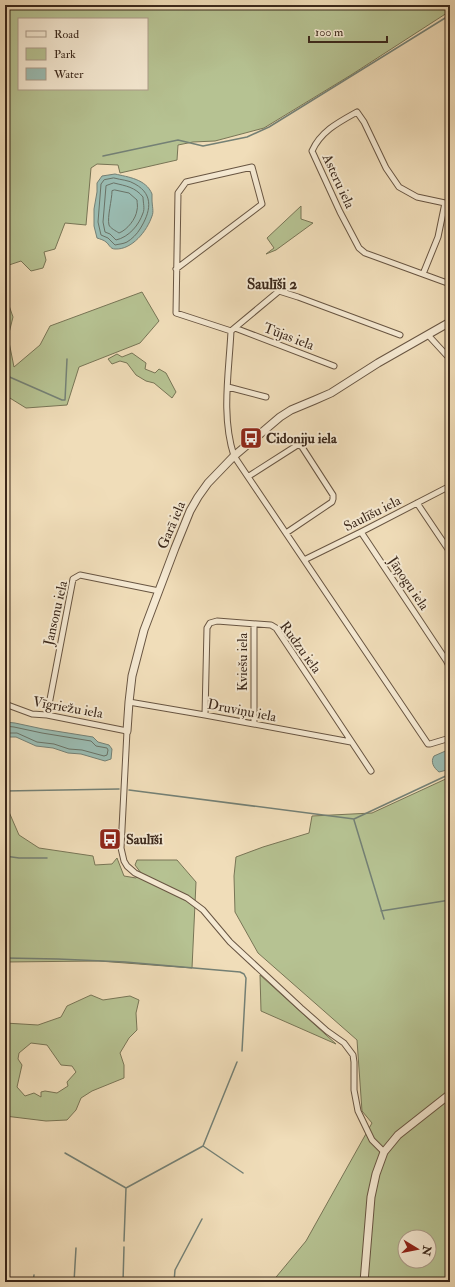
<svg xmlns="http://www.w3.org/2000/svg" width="455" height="1287" font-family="'IM FELL Double Pica',serif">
  <rect width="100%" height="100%" fill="#f0ddb9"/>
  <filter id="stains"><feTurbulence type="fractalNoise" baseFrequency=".005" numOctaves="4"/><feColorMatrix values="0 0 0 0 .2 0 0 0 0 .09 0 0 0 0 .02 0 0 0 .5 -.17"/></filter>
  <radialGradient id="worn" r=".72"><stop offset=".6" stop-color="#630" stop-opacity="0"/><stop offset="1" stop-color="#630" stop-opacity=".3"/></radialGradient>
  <path fill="#b6c292" stroke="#787556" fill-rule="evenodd" d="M5,5H450V11L351,75L264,128L215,141L193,142L178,145L177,160L120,173L118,165L97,164L91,168L86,225L65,223L55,249L44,252L46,260L43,268L31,271L21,261L9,265L5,269ZM19,19H147V89H19Z
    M301,206V219L313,223L276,250L266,254L274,248L267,238Z
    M142,292L159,321L140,343L79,367L67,405L26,408L5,395V294L13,317L8,337L14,367L40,345L50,326Z
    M132,353L146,363L145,369L155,373L159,369L166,373L176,392L172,398L154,383L146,381L136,375L127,363L120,361L112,364L108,359L117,354L122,357Z
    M450,777V1282H272L306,1241L372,1123L362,1111L357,1040L258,953L235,912L234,876L236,857L263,847L309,833L312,816L372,813ZM405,1237H429V1261H405Z
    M5,805L9,812L19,835L39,848L93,856L95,865L112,864L117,858L124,876L136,878L141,873L135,865L137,860H177L196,882L192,968L99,961L5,962Z
    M260,975L336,1044L261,1011Z
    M91,995L103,1000L130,996L139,1000L136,1013L137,1030L129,1038L120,1053L124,1065V1078L92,1091L81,1098L76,1110L67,1120L46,1121L5,1116V1023L38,1025L61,1017L67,1006ZM31,1043L47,1045L61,1065L72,1066L76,1072L67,1082L68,1086L57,1093L45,1091L41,1092V1097L34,1093L25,1096L17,1087L22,1065L18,1059L19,1053Z"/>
  <path fill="#9abbb1" stroke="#748075" d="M115,174C128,177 146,179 152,194C152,196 152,198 152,200C152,205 154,212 152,216C147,231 132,250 115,249C110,249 109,244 106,242C104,240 100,239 97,238L94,226V209L97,192V183L102,176Z
    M5,722L15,723L43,729L93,737L98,742L109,745L112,749L111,759L105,761L81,754L68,753L53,748L36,746L16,737H5Z
    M450,749V769L443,771L439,772C434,768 430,762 434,756Z"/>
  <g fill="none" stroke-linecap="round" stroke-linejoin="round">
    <path stroke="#6a7266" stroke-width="1" d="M114,178C121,180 129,180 135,184C155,195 150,213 140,229C137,234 132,239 127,242C123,244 119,244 115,245L108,238L101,235L98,222L101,184L104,180Z
      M114,183C126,186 135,187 143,197C143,202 145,209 143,213C139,225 129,237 116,240L110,234L105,232L103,222L106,186Z
      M115,190L129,193L137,200C137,203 138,207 137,210C136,219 127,230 119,233C116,231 110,228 109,225C107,217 112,200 112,191Z
      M5,726L14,727L42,733L91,741L96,746L107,748L108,750L107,755L104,756L82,750L69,749L54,744L37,742L17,733H5"/>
    <path stroke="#748075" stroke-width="1.5" d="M103,156L178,140L203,146L247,137L269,127L450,15
      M5,375L62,400H65L67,359
      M129,790L354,819L450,774
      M5,791L119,789
      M354,820L384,919
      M5,856L19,858H47
      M381,911L450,900
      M5,958L58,959L125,962L240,972L244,974L246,978L242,1051
      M203,1146L243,1173
      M65,1153L126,1188L124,1241
      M126,1188L203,1146L237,1062
      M33,1282L34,1275
      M74,1282L76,1248
      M123,1282L124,1247
      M174,1282L175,1270L202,1219"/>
    <g stroke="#685542" stroke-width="7">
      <path id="minor" d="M450,203H445L417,197L399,187L386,168L364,122L357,112C339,122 321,131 312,151L340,212L359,248L365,253L450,284
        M176,269L262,204L252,167L186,182L178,193L176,313L231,331C229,372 221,416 234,456L428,744H430L450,738
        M423,274L438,237L445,203
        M235,328L334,366
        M231,331L279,291L298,297L400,335
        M428,335L450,359
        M228,387L266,397
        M249,476L296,446L299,445L302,447L333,495V499L332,502L286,533
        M417,503L450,552
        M361,532L446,660L450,668
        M304,560L361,532L450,486
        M129,702L205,715L351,742
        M5,704L32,714L47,715L127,731L121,848L124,861L127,866L135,873L187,898L203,910L230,942L301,1008L327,1031L344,1043L353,1055L354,1062V1090L358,1111L372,1140L384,1152
        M47,715L73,579L80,575L159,591
        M205,715L207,628L210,623L217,621L271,625L276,628L371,771
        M254,724V624"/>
    </g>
    <g stroke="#685542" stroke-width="9">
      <path id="tertiary" d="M127,731L129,702L132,676L144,630L175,548L190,511L198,497L208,483L234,456L280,417L291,410L315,400L331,393L378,363L450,322
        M364,1282L371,1197L376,1174L384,1152L398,1135L450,1094"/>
    </g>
    <use href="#minor" stroke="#f5e9d2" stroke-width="5"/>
    <use href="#tertiary" stroke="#f5e9d2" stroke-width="7"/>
  </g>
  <defs>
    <g id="bus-square" transform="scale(1.15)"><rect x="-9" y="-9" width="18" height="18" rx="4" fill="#8f2418" stroke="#f5e9d2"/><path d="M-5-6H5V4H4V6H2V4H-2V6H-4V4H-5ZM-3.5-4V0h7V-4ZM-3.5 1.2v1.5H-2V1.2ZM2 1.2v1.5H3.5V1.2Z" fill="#fff"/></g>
  </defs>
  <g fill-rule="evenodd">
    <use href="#bus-square" x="251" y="438"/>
    <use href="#bus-square" x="110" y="839"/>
  </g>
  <g text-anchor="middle" stroke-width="4" stroke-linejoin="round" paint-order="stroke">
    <g font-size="14" fill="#3b281b" stroke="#f5e9d2">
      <text transform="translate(339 181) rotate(65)" y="5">Asteru iela</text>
      <text transform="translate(289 336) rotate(21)" y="5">Tūjas iela</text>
      <text transform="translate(372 513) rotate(-27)" y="5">Saulīšu iela</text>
      <text transform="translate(171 525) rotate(-67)" y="5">Garā iela</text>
      <text transform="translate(409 583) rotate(56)" y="5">Jāņogu iela</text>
      <text transform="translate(55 613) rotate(-77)" y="5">Jansonu iela</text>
      <text transform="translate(301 647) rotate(54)" y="5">Rudzu iela</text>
      <text transform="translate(242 662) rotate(-90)" y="5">Kviešu iela</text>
      <text transform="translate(68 707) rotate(10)" y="5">Vīgriežu iela</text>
      <text transform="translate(242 710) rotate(11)" y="5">Druviņu iela</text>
    </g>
    <g font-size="14" font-weight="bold" fill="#3b281b" stroke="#f5e9d2" text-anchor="start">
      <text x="266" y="443">Cidoniju iela</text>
      <text x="126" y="844">Saulīši</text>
    </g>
    <g font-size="15" font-weight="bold" fill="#3b281b" stroke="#f5e9d2">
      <text x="272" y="289">Saulīši 2</text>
    </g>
  </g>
  <rect width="455" height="1287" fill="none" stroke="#f0ddb9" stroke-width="20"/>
  <rect x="6" y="6" width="443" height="1275" fill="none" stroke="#3b281b" stroke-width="2"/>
  <rect x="10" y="10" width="435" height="1267" fill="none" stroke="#3b281b"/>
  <rect x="18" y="18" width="130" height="72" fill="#f5e9d2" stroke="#ab9c89"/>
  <rect x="26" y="31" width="20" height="6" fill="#f5e9d2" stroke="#ab9c89"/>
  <text x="54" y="38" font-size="12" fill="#3b281b">Road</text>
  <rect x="26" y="48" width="20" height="12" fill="#b6c292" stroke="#ab9c89"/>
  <text x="54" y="58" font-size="12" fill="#3b281b">Park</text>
  <rect x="26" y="68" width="20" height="12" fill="#9abbb1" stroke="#ab9c89"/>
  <text x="54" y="78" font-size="12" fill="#3b281b">Water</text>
  <g transform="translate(417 1249) rotate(100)"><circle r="19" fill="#f5e9d2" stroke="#ab9c89"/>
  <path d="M0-3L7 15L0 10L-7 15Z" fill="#8f2418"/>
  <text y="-6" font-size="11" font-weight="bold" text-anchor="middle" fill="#3b281b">N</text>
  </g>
  <path d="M309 36v6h78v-6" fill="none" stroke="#3b281b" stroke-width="2"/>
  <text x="315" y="36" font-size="12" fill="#3b281b" stroke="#f5e9d2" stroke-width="3" paint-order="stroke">100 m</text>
  <rect width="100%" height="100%" filter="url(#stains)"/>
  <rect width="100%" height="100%" fill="url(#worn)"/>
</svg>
